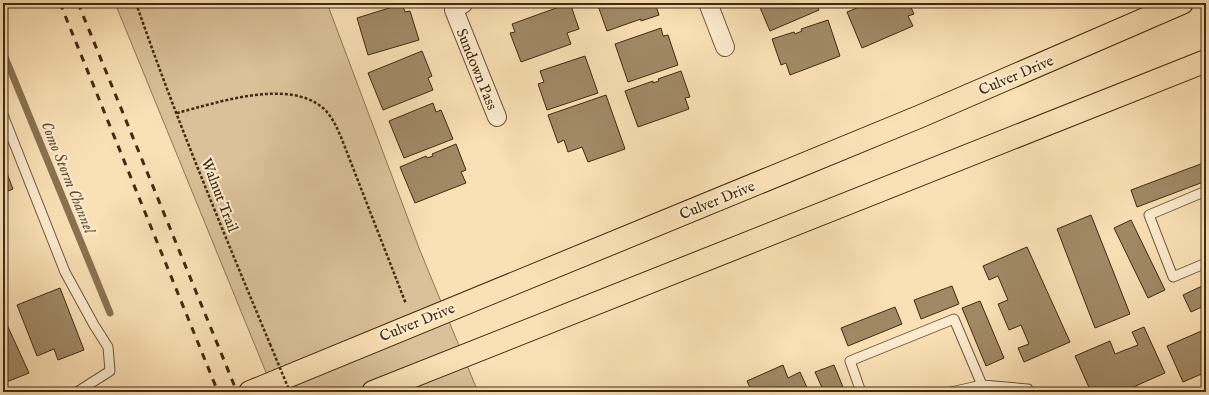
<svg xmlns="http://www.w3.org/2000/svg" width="1209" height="395" font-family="'IM FELL English',serif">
  <rect width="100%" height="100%" fill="#fae0b5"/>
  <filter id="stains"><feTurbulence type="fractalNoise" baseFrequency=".005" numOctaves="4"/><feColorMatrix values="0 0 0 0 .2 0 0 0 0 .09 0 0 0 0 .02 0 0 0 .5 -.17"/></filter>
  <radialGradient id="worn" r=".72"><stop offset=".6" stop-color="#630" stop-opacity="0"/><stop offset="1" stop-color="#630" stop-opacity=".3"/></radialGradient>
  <path fill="#dbc199" stroke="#8e7654" d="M115,3H327L419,248L478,392H274Z"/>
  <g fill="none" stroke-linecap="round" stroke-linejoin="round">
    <path stroke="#8a7251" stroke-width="7" d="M3,52L110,313"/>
  </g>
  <path fill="#a18966" stroke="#412b10" d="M570,3L579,29L567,33L571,44L521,62L510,33L515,32L512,24Z
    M597,3H655L659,15L641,21V19L607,31Z
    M758,3H816L819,10L770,31Z
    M869,3H909L914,14L908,16L913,26L862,48L847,12Z
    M402,4L405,12L410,11L419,40L368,55L357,18Z
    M828,20L840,56L790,75L786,63L781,65L772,39L794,32L795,34L802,31L801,29Z
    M661,28L663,36L668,35L678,65L628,82L615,44Z
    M422,51L432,76L428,78L433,90L383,110L368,73Z
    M585,56L598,93L547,110L538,84L544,82L540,71Z
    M681,71L690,97L685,98L689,109L638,127L625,91L653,81V83L659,81L658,79Z
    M606,95L625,149L588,162L582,147L568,152L564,140L558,143L548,115Z
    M433,103L436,112L441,110L453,139L404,158L389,121Z
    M456,144L466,170L461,172L466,183L415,203L400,167L426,156L427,158L433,156L432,154Z
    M1206,162V181L1137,207L1131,190Z
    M3,163L13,189L3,193Z
    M1091,215L1130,314L1095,328L1057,229Z
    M1131,220L1165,290L1148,298L1114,228Z
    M1027,247L1070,342L1024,362L1018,348L1029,344L1021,325L1009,330L998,304L1008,300L998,276L989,280L983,266Z
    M952,286L959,304L921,319L914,300Z
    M1202,286L1206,293V305L1191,312L1183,295Z
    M60,288L84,350L58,360L54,349L37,356L17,305Z
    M980,301L1004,358L986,366L962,308Z
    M895,307L902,324L848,346L841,328Z
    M3,316L29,373L4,383L3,380Z
    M1144,327L1165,373L1122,392H1091L1075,356L1110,341L1115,354L1138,345L1132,332Z
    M1206,329V372L1183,382L1167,346Z
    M783,365L788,378L800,372L809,392H752L747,381Z
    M834,365L845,392H824L815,372Z"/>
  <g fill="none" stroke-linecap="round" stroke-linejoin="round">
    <g stroke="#6f5839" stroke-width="11">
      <path id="service" d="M3,115L65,272L94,325L108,347L110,371L77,392
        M1206,191L1149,215L1173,277L1206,263
        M861,392L850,361L954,319L982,385
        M951,392L982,385L1028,389L1029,392"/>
    </g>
    <g stroke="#6f5839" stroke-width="20">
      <path id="minor" d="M464,3L454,10L497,117
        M708,3L725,47"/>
    </g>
    <g stroke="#412b10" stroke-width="24">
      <path id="primary" d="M250,392L921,116L1182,3
        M373,392L1206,61"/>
    </g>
    <path stroke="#412b10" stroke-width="2.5" stroke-dasharray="3 2" stroke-linecap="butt" d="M136,3C176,119 223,231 270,344
      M177,113C216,103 288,78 323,108C332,116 336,126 341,137L406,304
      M1193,392L1206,387"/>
    <use href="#service" stroke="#fcebcf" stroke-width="9"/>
    <use href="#minor" stroke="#fcebcf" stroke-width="18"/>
    <use href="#primary" stroke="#fae0b5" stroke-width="22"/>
    <path stroke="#412b10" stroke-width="3" stroke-dasharray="7 7" stroke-linecap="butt" d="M60,3L218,392
      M78,3L237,392"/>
    <path stroke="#412b10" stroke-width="2.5" stroke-dasharray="3 2" stroke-linecap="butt" d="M270,344L290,392"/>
  </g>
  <g text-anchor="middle" stroke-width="4" stroke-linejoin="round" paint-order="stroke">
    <g font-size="15" fill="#412b10" stroke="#fcebcf">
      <text transform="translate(477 69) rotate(68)" y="5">Sundown Pass</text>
      <text transform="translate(1016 75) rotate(-23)" y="5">Culver Drive</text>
      <text transform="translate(220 195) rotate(69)" y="5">Walnut Trail</text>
      <text transform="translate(717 200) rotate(-22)" y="5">Culver Drive</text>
      <text transform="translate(417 322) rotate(-22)" y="5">Culver Drive</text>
    </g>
    <g font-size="16" font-style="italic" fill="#664f31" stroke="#fcebcf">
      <text transform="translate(69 177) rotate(68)" y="6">Como Storm Channel</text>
    </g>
  </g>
  <rect width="1209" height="395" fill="none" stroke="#fae0b5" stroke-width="16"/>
  <rect x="4" y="4" width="1201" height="387" fill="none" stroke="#412b10" stroke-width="2"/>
  <rect x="8" y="8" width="1193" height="379" fill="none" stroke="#412b10"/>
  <rect width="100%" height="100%" filter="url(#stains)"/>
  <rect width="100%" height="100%" fill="url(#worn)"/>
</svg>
